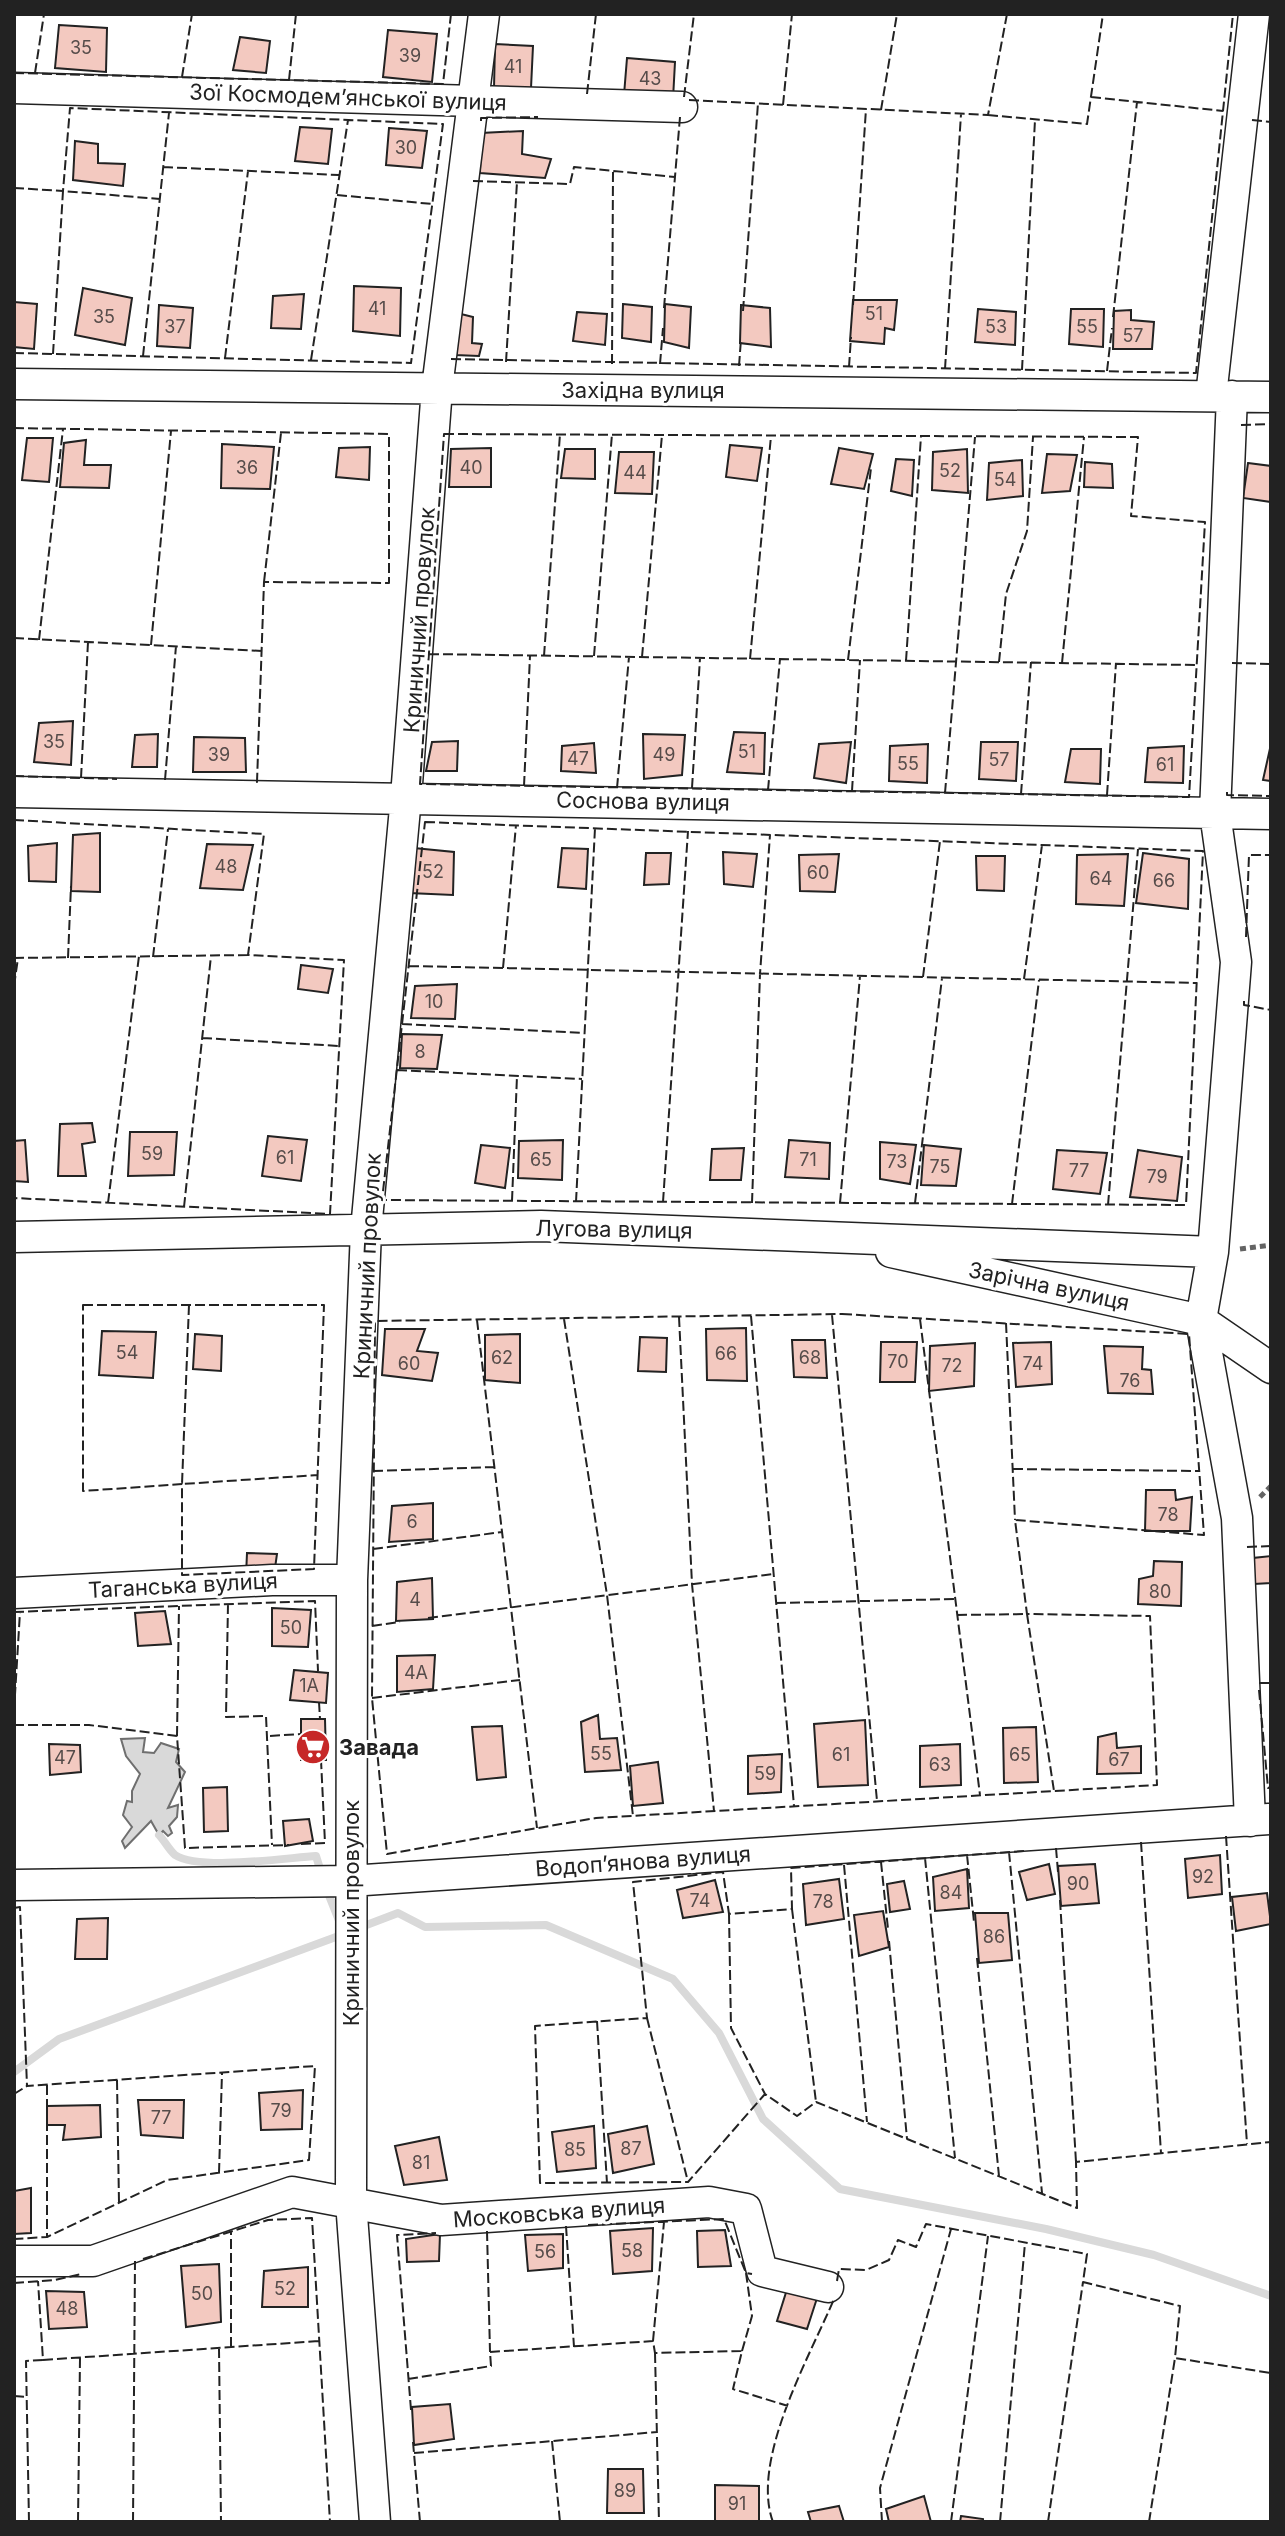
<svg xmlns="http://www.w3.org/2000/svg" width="1285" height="2536" font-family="Inter,sans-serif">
  <rect width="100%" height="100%" fill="#fff"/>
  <path fill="#d9d9d9" stroke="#6f6f6f" stroke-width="2" d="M145,1738L143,1752L154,1753L161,1743L179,1749L176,1762L185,1772L168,1808L178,1805L177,1817L169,1826L172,1833L168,1836L163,1831L159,1835L151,1821L125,1848L122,1841L132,1827L123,1815L127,1801L132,1802V1791L140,1774L126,1756L121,1739Z"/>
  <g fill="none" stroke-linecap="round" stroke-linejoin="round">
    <path stroke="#d9d9d9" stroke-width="8" d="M159,1835C164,1840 169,1850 175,1855C200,1871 285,1858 316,1856L322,1875
      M326,1888L340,1923
      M356,1929L398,1913L425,1927L546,1925L673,1979L719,2033L763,2119L840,2189L1046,2229L1154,2255L1271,2296
      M14,2072L59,2039L344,1934"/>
  </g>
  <path fill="#f3c9c0" stroke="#222" stroke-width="2" d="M59,25L107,28L106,72L55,68Z
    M388,30L437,34L432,82L383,77Z
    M240,37L270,41L266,73L233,70Z
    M495,44L533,46L531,88H494Z
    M627,58L675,62L673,99L624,95Z
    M300,127L332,129L328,164L295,161Z
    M389,128L427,131L422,168L386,165Z
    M523,131L522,154L551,159L545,178L480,173L481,133Z
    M75,141L98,144V163L125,164L123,186L73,180Z
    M354,286L401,288L400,336L353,331Z
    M83,288L132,298L125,345L75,335Z
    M304,294L301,329L271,328L273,296Z
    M853,300H897L894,330L885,328L884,344L850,341Z
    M14,302L37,304L34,349L14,347Z
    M623,304L652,307L651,342L622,338Z
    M665,304L691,307L689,348L664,342Z
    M159,305L193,308L190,348L157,346Z
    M741,305L770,308L771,347L740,343Z
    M978,309L1016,312L1015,345L975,342Z
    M1071,309H1104L1103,347L1069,344Z
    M1131,310V320L1154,322L1152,349H1113L1114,311Z
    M577,312L607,314L605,345L573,341Z
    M461,314L473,317L472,343L482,344L479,356L455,355Z
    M27,438H53L49,482L22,480Z
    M86,440L84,465H111L109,488L60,487L64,443Z
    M222,444L274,447L270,489L221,488Z
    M730,445L762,448L757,481L726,477Z
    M370,447L369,480L336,477L339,448Z
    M491,448V487H449L451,449Z
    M839,448L873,454L864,489L831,484Z
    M565,449H595V479L561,478Z
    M967,449L968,493L932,490L933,452Z
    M619,452H654L652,494L615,493Z
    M1047,454L1077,455L1070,491L1042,493Z
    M896,459L914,460L912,496L891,491Z
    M1022,460L1023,496L987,500L989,463Z
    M1085,462L1112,464L1113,488L1084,487Z
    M1248,463L1271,466V502L1243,498Z
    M73,721L71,765L34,762L39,723Z
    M734,732L765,733L764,774L727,772Z
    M158,734L157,767H132L135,735Z
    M643,734L685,735L682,775L644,779Z
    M194,737L245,738L246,772H193Z
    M458,741L457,771H426L432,742Z
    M851,742L846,783L814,778L819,744Z
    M981,742H1018L1016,781L979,779Z
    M594,743L596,773L561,771L562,746Z
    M928,744L927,783L889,781L890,746Z
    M1271,744V781L1263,780Z
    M1184,746L1183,783L1145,782L1148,748Z
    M1071,749H1101L1100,784L1065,782Z
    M100,833V892L71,891L73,835Z
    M57,843L56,882L29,881L28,846Z
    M207,844L253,845L243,890L200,888Z
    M414,848L454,852L453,895L409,893Z
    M562,848L588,849L586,889L558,887Z
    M723,852L757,854L753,887L724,884Z
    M646,853H671L669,884L644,885Z
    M1143,853L1189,859L1188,909L1136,903Z
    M839,854L835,892L800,891L799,855Z
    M1128,854L1124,906L1076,904L1077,855Z
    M976,856H1005L1004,891L977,890Z
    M301,965L333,969L328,993L298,989Z
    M457,984L455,1019L411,1018L415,986Z
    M402,1034L442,1035L437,1069L400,1068Z
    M92,1123L95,1142L82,1144L86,1176H58L60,1124Z
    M130,1132H177L174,1175L128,1176Z
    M268,1136L307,1140L301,1181L262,1176Z
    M25,1140L28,1182L14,1181V1141Z
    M563,1140L562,1180L518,1178L519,1141Z
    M789,1140L830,1143L829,1179L785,1177Z
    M880,1142L916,1145L910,1184L880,1179Z
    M481,1145L510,1148L505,1188L475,1183Z
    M924,1145L961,1149L956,1186L921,1185Z
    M744,1148L741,1180H710L712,1149Z
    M1057,1150L1107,1153L1100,1194L1053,1189Z
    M1138,1150L1182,1157L1177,1201L1130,1197Z
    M746,1328L747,1381L707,1380L706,1329Z
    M385,1329H425L417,1351L438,1353L432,1381L382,1375Z
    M102,1331L156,1332L153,1378L99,1375Z
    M195,1334L222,1336L221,1371L193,1369Z
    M520,1334V1383L485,1380V1335Z
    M640,1337L667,1338L666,1372L638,1371Z
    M792,1340H825L827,1378L794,1377Z
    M881,1342H917L915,1382H880Z
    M1051,1342L1052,1384L1016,1387L1013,1343Z
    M975,1343L974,1386L929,1391L930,1346Z
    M1104,1346L1143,1347L1142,1369L1151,1370L1153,1394L1108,1393Z
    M1146,1490H1175L1176,1500L1192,1497L1190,1531H1145Z
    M433,1503V1539L389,1542L392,1506Z
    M247,1553L277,1554L274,1575L246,1576Z
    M1271,1556V1583L1254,1584L1253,1558Z
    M1154,1561L1182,1562L1181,1606L1138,1604L1139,1579L1153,1576Z
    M432,1578L433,1619L396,1621L397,1582Z
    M272,1608L311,1610L308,1647L272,1646Z
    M165,1611L171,1644L138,1646L135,1613Z
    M435,1655L433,1689L397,1692V1656Z
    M294,1670L328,1673L326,1703L290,1700Z
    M598,1715L600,1739L617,1738L621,1770L585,1772L581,1722Z
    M301,1719H325L326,1760H301Z
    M865,1720L868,1785L818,1787L814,1724Z
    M502,1726L506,1777L477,1780L472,1727Z
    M1036,1727L1038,1782L1004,1783L1003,1728Z
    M1116,1733L1117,1748L1141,1746V1773L1097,1774L1098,1737Z
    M49,1744L80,1745L81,1772L50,1775Z
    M960,1744L961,1785L920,1787V1746Z
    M782,1754L781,1792L748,1794V1756Z
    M658,1762L663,1803L633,1806L630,1766Z
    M227,1787L228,1831L204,1832L203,1788Z
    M309,1819L313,1841L285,1846L283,1821Z
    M1220,1855L1222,1894L1188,1898L1185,1859Z
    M1049,1864L1055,1894L1027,1900L1019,1872Z
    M1095,1864L1099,1903L1061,1906L1058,1866Z
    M967,1869L969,1908L935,1911L933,1877Z
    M839,1879L844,1919L806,1925L803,1884Z
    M715,1880L723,1912L683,1918L677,1890Z
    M904,1881L910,1909L890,1912L887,1884Z
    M1267,1893L1271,1924L1236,1931L1232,1897Z
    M883,1911L889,1947L859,1956L854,1915Z
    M975,1913H1008L1012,1960L979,1963Z
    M108,1918L107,1959H75L77,1919Z
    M303,2090L302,2129L261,2130L259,2093Z
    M138,2100H184L183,2138L141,2135Z
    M100,2105L101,2137L63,2140L65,2125H47V2106Z
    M594,2126L596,2168L557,2172L552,2132Z
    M647,2126L654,2164L613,2173L608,2134Z
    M439,2137L447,2180L404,2185L395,2146Z
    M31,2188V2233L14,2234V2191Z
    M653,2228L652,2271L613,2274L610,2231Z
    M725,2230L731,2266L698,2267L697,2231Z
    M440,2234L439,2261L407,2262L406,2239Z
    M563,2234V2268L528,2271L525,2235Z
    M219,2264L221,2322L186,2327L181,2266Z
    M308,2267V2307H262L264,2271Z
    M789,2283L819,2292L807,2329L777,2321Z
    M46,2291L84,2292L87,2327L49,2329Z
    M450,2404L454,2439L414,2445L412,2407Z
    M608,2469H643L644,2513H607Z
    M715,2485L759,2486V2522H715Z
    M924,2496L931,2522H889L886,2509Z
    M839,2506L844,2522H811L808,2512Z
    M961,2516L983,2519V2522H960Z"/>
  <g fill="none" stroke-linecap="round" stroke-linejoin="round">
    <g stroke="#222" stroke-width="33">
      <path id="minor" d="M14,88L682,107
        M14,384L1271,397
        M1211,396L1254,14
        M1232,396L1215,813L1236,962L1213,1252L1201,1320L1237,1518L1250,1821
        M14,792L1271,814
        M14,1237L541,1226L1213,1252
        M891,1252L1201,1320L1271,1368
        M14,1593L272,1580H352
        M14,1885L350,1881L1269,1819
        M14,2261H93L292,2192L441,2220L709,2202L746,2209L762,2271L828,2287
        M375,2522L351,2202L352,1580L366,1230L406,797L437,388L484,14"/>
    </g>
    <path stroke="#646464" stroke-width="5" stroke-dasharray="6 4" stroke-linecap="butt" d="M1240,1249L1271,1245
      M1260,1497L1271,1486"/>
    <use href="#minor" stroke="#fff" stroke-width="30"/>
    <path stroke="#222" stroke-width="2" stroke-dasharray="10 4" stroke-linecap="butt" d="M14,73L443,84L451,14
      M35,73L44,14
      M182,77L192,14
      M289,80L296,14
      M587,94L596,14
      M684,97L694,14
      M1091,97L1223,111
      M689,100L988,115L1007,14
      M783,105L792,14
      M881,110L897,14
      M988,115L1087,124L1103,14
      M1252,120L1271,122
      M481,121V118L538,117
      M163,167L339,175
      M473,181L570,184L574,167L675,177
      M14,188L63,191L70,108L443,124L411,363L14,353
      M337,195L432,204
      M853,305L866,109
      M664,308L680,117
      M743,311L758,103
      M1113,317L1137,102
      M53,354L63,191L160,199
      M143,356L169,113
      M225,358L248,171
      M451,359L1196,373L1233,14
      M311,360L348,120
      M506,362L517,182
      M612,364L613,171
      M660,364L663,328
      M739,366L741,339
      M849,367L851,337
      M945,369L961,114
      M1022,370L1035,120
      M1107,371L1112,328
      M1241,425L1271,424
      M14,428L389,434V583L264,582L257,782H253
      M444,434L1138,437L1131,516L1205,522L1189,797L420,784Z
      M264,582L281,433
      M14,638L262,651
      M39,640L63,429
      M151,645L171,431
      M429,654L1197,665
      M544,656L560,434
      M594,656L612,434
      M642,657L662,435
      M750,659L771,436
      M848,660L871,468
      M906,661L921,436
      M999,662L1006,594L1027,531L1033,437
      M1062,663L1084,437
      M1232,663L1271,664
      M14,776L117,779
      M81,778L88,642
      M165,780L176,646
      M524,786L530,656
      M617,788L629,657
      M692,788L700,658
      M768,790L780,659
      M852,791L860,660
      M1227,792V795L1271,796
      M945,793L975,437
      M1021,794L1031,662
      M1107,795L1116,663
      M14,820L264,834L248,955L344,960L330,1214L14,1198
      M425,822L1203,851L1186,1205L382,1200Z
      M1246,937L1249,855H1271
      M153,957L168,829
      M14,958L248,955
      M68,958L71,886
      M409,966L1197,983
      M503,968L516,825
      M923,977L940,841
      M1024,979L1042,845
      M14,986L18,958
      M1244,1001V1005L1271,1010
      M402,1024L584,1033
      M202,1038L339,1046
      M397,1070L582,1079
      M512,1201L517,1076
      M576,1202L595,828
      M663,1202L688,831
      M108,1203L139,956
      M752,1203L760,974L770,835
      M840,1203L860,976
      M915,1203L942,978
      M1012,1204L1039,980
      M1108,1205L1138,849
      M184,1207L211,956
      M83,1305H324L314,1569L182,1575V1484L83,1491Z
      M189,1305L182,1484L318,1475
      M842,1314L1189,1334L1204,1535L1015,1520L1027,1614L1150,1616L1157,1785L596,1818L387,1854L372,1698L375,1321Z
      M832,1315L877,1801
      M751,1316L794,1806
      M679,1317L692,1584L714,1811
      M564,1319L607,1595L633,1816
      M920,1319L980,1795
      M477,1320L537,1828
      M1006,1323L1015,1520
      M1013,1469L1199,1471
      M373,1471L494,1467
      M1247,1547L1271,1546
      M373,1549L502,1532
      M776,1603L955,1599
      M228,1604L226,1717L266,1716L272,1845
      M14,1612L315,1601L318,1671
      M957,1615L1027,1614L1054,1791
      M428,1618L773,1574
      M372,1626L400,1622
      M1259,1683H1271
      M1259,1690L1268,1788L1271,1787
      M372,1698L520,1680
      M319,1702L320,1719
      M14,1711L20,1612
      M14,1725H89L177,1736L185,1848L289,1845
      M177,1736L179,1606
      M270,1736L301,1734
      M1226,1836L1247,2144
      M1141,1842L1161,2153
      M301,1844L325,1843L321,1760
      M1056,1848L1058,1872
      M1024,1851L791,1868L792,1909L729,1914L723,1872L633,1882L647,2018L535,2026L540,2183L688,2182L765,2094L797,2116L816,2102L1077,2208L1076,2162L1271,2142
      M1009,1852L1042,2193
      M967,1855L974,1922
      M925,1858L955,2158
      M881,1862L888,1929
      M844,1865L867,2122
      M1060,1900L1076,2162
      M14,1908L20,1907L27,2086L315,2066L309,2160L167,2180L47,2237L14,2239
      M792,1909L816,2102
      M729,1914L731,2028L765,2094
      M889,1941L907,2139
      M977,1958L999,2176
      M647,2018L688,2182
      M597,2021L607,2183
      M117,2080L119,2203
      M47,2085V2109
      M14,2094L27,2086
      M47,2121V2237
      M219,2173L222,2073
      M588,2225L724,2219L746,2273L752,2274
      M566,2226L574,2347
      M487,2231L490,2352
      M143,2259L268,2220L312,2218L330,2522
      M837,2281L839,2269L866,2270L889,2260L898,2240L916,2247L926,2224L1087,2254L1083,2282L1180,2306L1175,2358L1271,2373
      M14,2283L55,2280L81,2274
      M653,2341L664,2222
      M231,2347V2232
      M219,2348L221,2522
      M742,2351L752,2316L746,2273
      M655,2353L659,2522
      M43,2360L319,2341
      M408,2379L491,2366L490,2352L653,2341L655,2353L742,2351L733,2389L788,2406
      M14,2396L28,2397
      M411,2410L397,2235L436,2233
      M552,2441L560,2522
      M413,2442L420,2522
      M414,2453L657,2432
      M29,2522L26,2361L43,2360L38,2281
      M78,2522L80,2358
      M133,2522L135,2261
      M773,2522C750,2460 810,2356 834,2299
      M882,2522L880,2488L951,2229
      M951,2522L988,2236
      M1000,2522L1025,2243
      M1048,2522L1083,2282
      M1149,2522L1175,2358"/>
  </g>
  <defs>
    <g id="supermarket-disc" transform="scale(1.8)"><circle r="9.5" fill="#c62828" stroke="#fff"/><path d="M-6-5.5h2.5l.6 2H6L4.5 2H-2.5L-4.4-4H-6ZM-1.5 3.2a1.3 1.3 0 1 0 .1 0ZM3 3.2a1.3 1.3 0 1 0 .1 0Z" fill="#fff"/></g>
  </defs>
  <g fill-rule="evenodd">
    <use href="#supermarket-disc" x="313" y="1747"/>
  </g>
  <g text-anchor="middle" stroke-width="6" stroke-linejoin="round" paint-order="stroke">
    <g font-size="18" fill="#564c4a">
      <text x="81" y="54">35</text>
      <text x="410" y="62">39</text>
      <text x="513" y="73">41</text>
      <text x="650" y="85">43</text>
      <text x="406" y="154">30</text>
      <text x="377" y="315">41</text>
      <text x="874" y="320">51</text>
      <text x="104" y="323">35</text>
      <text x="175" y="333">37</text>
      <text x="996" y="333">53</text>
      <text x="1087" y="333">55</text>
      <text x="1133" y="342">57</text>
      <text x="247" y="474">36</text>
      <text x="471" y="474">40</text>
      <text x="950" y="477">52</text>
      <text x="635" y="479">44</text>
      <text x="1005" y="486">54</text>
      <text x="54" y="748">35</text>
      <text x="747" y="758">51</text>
      <text x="219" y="761">39</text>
      <text x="664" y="761">49</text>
      <text x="578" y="765">47</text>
      <text x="999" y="766">57</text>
      <text x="908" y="770">55</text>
      <text x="1165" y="771">61</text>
      <text x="226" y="873">48</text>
      <text x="433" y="878">52</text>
      <text x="818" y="879">60</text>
      <text x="1101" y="885">64</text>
      <text x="1164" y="887">66</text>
      <text x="434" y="1008">10</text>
      <text x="420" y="1058">8</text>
      <text x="152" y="1160">59</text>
      <text x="285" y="1164">61</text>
      <text x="541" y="1166">65</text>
      <text x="808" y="1166">71</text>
      <text x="897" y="1168">73</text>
      <text x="940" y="1173">75</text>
      <text x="1079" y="1177">77</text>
      <text x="1157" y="1183">79</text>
      <text x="127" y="1359">54</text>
      <text x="726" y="1360">66</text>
      <text x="502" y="1364">62</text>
      <text x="810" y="1364">68</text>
      <text x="898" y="1368">70</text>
      <text x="409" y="1370">60</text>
      <text x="1033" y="1370">74</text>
      <text x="952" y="1372">72</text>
      <text x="1130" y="1387">76</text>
      <text x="1168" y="1521">78</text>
      <text x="412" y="1528">6</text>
      <text x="1160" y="1598">80</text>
      <text x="415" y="1606">4</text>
      <text x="291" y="1634">50</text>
      <text x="416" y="1679">4А</text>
      <text x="309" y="1692">1А</text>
      <text x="601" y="1760">55</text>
      <text x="841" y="1761">61</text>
      <text x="1020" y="1761">65</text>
      <text x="65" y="1764">47</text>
      <text x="1119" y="1766">67</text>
      <text x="940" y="1771">63</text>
      <text x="765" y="1780">59</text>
      <text x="1203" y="1883">92</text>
      <text x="1078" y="1890">90</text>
      <text x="951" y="1899">84</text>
      <text x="700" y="1907">74</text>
      <text x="823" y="1908">78</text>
      <text x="994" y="1943">86</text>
      <text x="281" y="2117">79</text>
      <text x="161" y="2124">77</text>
      <text x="631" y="2155">87</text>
      <text x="575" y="2156">85</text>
      <text x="421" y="2169">81</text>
      <text x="632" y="2257">58</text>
      <text x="545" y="2258">56</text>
      <text x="285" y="2295">52</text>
      <text x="202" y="2300">50</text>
      <text x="67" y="2315">48</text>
      <text x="625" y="2497">89</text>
      <text x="737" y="2510">91</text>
    </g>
    <g font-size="22" fill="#222" stroke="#fff">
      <text transform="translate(348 97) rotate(2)" y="8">Зої Космодем’янської вулиця</text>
      <text x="643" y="398">Західна вулиця</text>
      <text transform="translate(419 620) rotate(-86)" y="8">Криничний провулок</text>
      <text transform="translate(643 801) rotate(1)" y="8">Соснова вулиця</text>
      <text transform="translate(614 1229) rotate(1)" y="8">Лугова вулиця</text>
      <text transform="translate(367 1266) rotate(-87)" y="8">Криничний провулок</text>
      <text transform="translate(1049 1286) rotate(12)" y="8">Зарічна вулиця</text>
      <text transform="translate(183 1585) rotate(-3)" y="8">Таганська вулиця</text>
      <text transform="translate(643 1861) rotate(-4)" y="8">Водоп’янова вулиця</text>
      <text transform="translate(351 1913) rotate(-90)" y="8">Криничний провулок</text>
      <text transform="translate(559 2212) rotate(-4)" y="8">Московська вулиця</text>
    </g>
    <g font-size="22" font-weight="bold" fill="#222" stroke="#fff" text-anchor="start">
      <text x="339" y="1755">Завада</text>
    </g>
  </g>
  <rect width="1285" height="2536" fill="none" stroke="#222222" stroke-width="32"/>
</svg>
